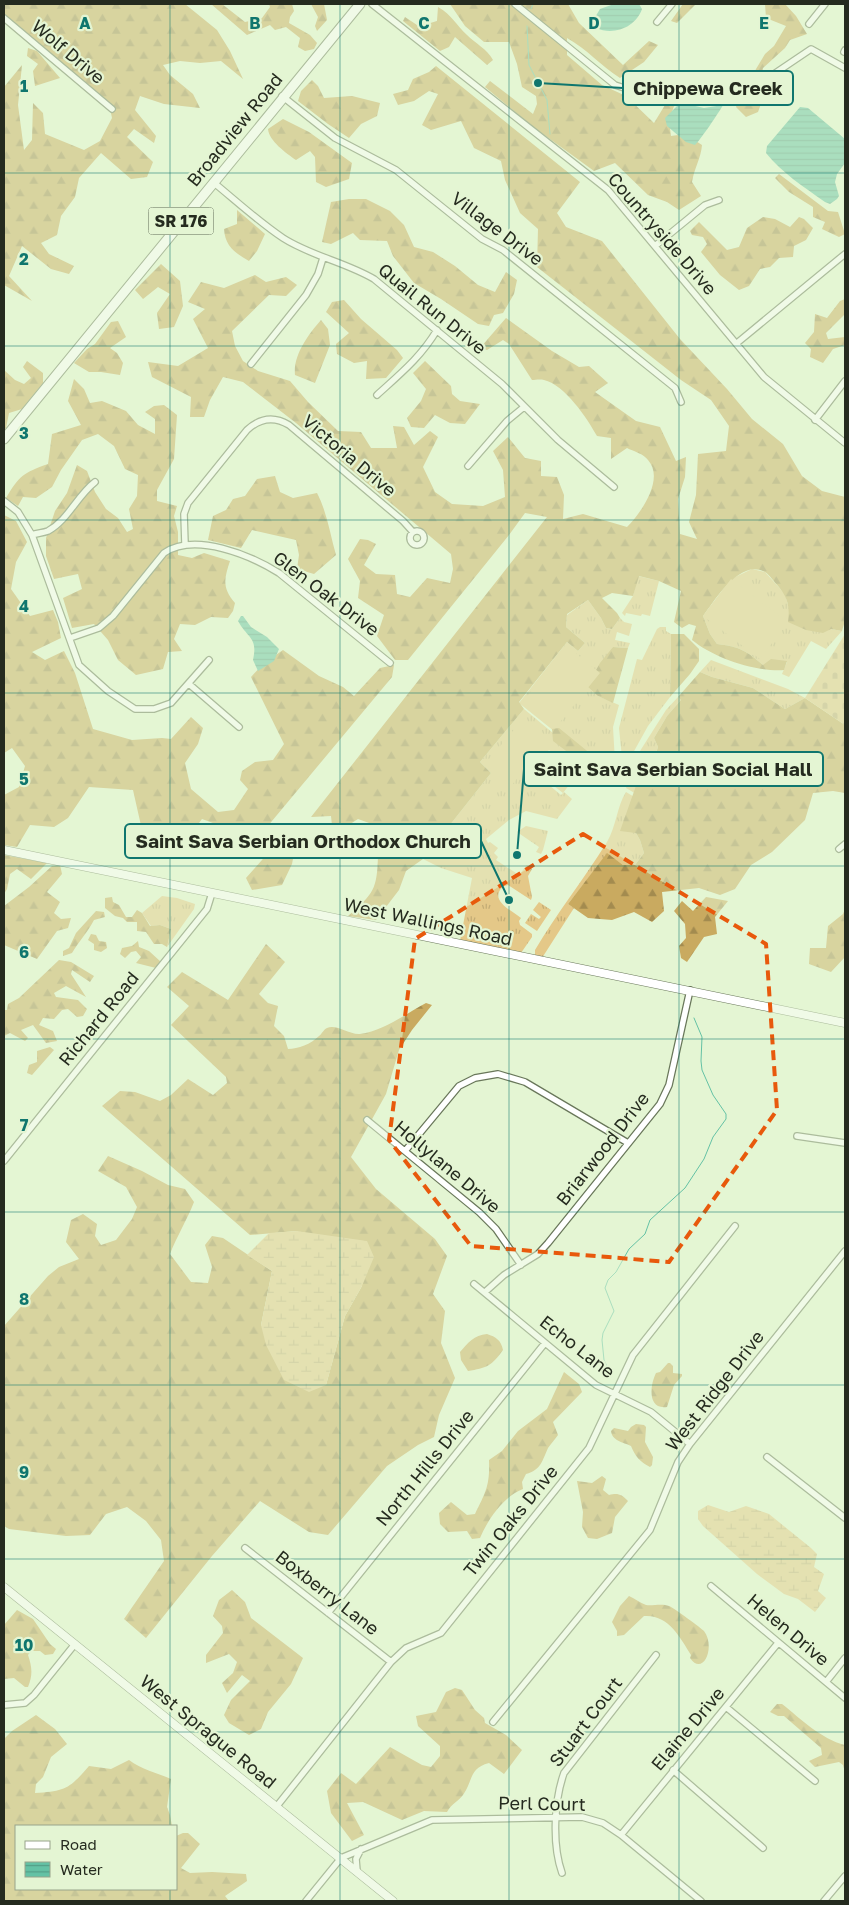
<svg xmlns="http://www.w3.org/2000/svg" width="849" height="1905" font-family="'Golos Text',sans-serif">
  <defs>
    <pattern id="grass-tufts" width="24" height="20" patternUnits="userSpaceOnUse" patternTransform="scale(1.25)"><rect width="24" height="20" fill="#e4c888"/><path d="M3 7l-1-3M5 7V3M7 7l1-3M15 17l-1-3M17 17v-4M19 17l1-3" fill="none" stroke="#c3ac75"/></pattern>
    <pattern id="forest-firs" width="22" height="20" patternUnits="userSpaceOnUse" patternTransform="scale(1.25)"><rect width="22" height="20" fill="#c9aa60"/><path d="M5 1l3.5 6h-7zM16 11l3.5 6h-7z" fill="#a38b4f"/></pattern>
    <pattern id="wetland-marsh" width="20" height="14" patternUnits="userSpaceOnUse" patternTransform="scale(1.25)"><rect width="20" height="14" fill="#e4c888"/><path d="M1 5h8M5 5V1M11 12h8M15 12V8" fill="none" stroke="#c3ac75"/></pattern>
    <pattern id="cemetery-stones" width="16" height="16" patternUnits="userSpaceOnUse" patternTransform="scale(1.25)"><rect width="16" height="16" fill="#e4c888"/><path d="M2 7V4a2 2 0 0 1 4 0v3zM10 15v-3a2 2 0 0 1 4 0v3z" fill="#c3ac75"/></pattern>
    <pattern id="water-rules" width="6" height="5" patternUnits="userSpaceOnUse" patternTransform="scale(1.25)"><rect width="6" height="5" fill="#64c2a5"/><path d="M0 2.5h6" fill="none" stroke="#529e86"/></pattern>
  </defs>
  <rect width="100%" height="100%" fill="#e4f5d3"/>
  <path fill="url(#grass-tufts)" d="M752,569L765,572L785,594L790,612L831,629L842,631L826,649L811,641L789,677L782,674L787,662L763,665C747,651 738,646 717,644L710,634L703,616L731,579Z
    M638,576L659,581L650,616L642,614L641,616L626,613L625,616L622,613L633,596Z
    M588,600L601,618L606,628L612,629L620,618L624,622L632,624L629,636L617,632L615,640L630,643L628,648L613,647L598,696L619,705L613,727L616,779L605,772L519,703L567,642L578,651L585,643L566,627L567,615Z
    M660,627H666V631L671,634L670,697L648,726L633,753L623,784L621,783L622,758L619,728L637,659L642,660L657,629Z
    M711,660L788,689L805,698L785,709L753,688L712,677L700,672Z
    M678,697L681,700L667,716L654,738L658,747C653,763 645,779 638,795L626,788L640,751L666,710Z
    M524,709L559,738L592,769L615,781L614,787L591,771L583,782L576,777L578,774L549,750L532,771L561,795L564,792L572,799L557,819L526,811L509,820L486,839L488,843L490,842L498,848L494,853L498,857L496,860L519,875L527,865L532,869L528,876L532,897L531,900L508,885C503,886 501,888 499,892C494,903 514,912 521,918L519,921L520,925L532,934V937L521,953L460,941L472,878L441,868L423,859L491,773L480,762Z
    M626,792L636,798V833L640,840L644,853L635,865H623L607,854L568,904L574,908L542,958L535,957V950C557,913 584,879 607,842C616,827 617,806 626,792Z
    M526,826L548,831L543,850L541,854L536,852L539,847L517,832Z
    M162,896L177,898L195,904L194,909L167,947L171,929L160,925L151,926L142,913Z
    M539,902L551,910L537,931L525,923L531,914L539,919L541,917L533,910Z"/>
  <path fill="url(#forest-firs)" d="M4,4H185L217,30L230,51L243,79L221,61L200,63L180,61L163,65L170,75L193,94L200,108L164,104L140,96L135,110L156,136L154,143L134,129L127,137L153,162L147,177L131,179L101,153L79,178L75,197L61,216L57,235L41,243L49,254L74,266L69,274L51,269L22,246L9,276L32,301L4,285V87L22,65L18,105L24,150L32,140L33,103L43,113L45,134L84,150L100,141L112,118L109,103L4,16Z
    M211,4H222L245,22L262,18L270,7L269,4H292L294,11L290,17L289,23L310,35L317,43L314,49L305,51L298,47L300,38L286,27L275,30L270,25L247,35Z
    M311,4H324L327,20L317,31L315,26L318,17Z
    M450,4H568L579,23L623,65L649,41L658,45L644,62L620,78C601,66 587,49 567,38V55L602,85L626,96L654,123L665,105L674,106L669,121L671,136L685,134L702,145C701,158 694,169 692,182L701,196L679,210L667,202L648,195L615,163L594,171L532,126L485,87L490,81L533,114L537,104L536,96L522,87L517,64L509,42H484L465,26Z
    M683,4H696L677,23L671,21Z
    M765,4H785L796,16L807,34L790,40L785,48L763,68L760,81L762,90V101L758,112L746,117L736,107L741,94L750,83L756,69L765,54L774,46L786,26L766,18Z
    M438,7C452,15 456,25 467,35C475,43 487,49 493,60L487,65L455,37L449,47L440,51L403,21L405,17L423,29L427,24L437,21Z
    M28,48L37,51L60,78L35,86L33,71L38,64L27,56Z
    M436,66L580,182L557,213L566,227L602,241L680,339L727,389L752,419L783,444L802,476L822,491L845,497L844,624L842,631L831,629L823,633L806,630L788,622C790,608 788,597 778,586C774,582 770,575 765,572C740,558 715,600 703,616L710,634L717,644C738,646 747,651 763,665L771,659L787,661L784,670C755,672 714,658 692,640L696,626L689,624L682,628L674,622L681,591L659,581L639,576L633,596L612,593L602,598L617,613L620,618L612,629L606,628L601,618L588,600L567,614L566,627L585,643L578,651L567,642L519,702L524,709L480,762L491,773L423,859L406,871L399,890L376,920L348,916C374,893 377,890 378,855L411,838L358,819L333,835L331,816L311,817L547,517L525,513L509,535L408,660H395L377,636L384,615L358,598L360,581L348,559L360,539L368,540L376,544L364,565L376,574L395,575L397,594L410,597L427,578L450,583L453,569L451,554L296,423L243,382L223,377L210,400L204,417H190L191,397L152,377L148,362L178,366L208,348L193,319L205,309L188,302L201,282L224,288L255,275L266,282L286,277L297,285L286,296L269,295L232,331L235,346L243,361L258,371L290,381L308,402L338,431L361,432L371,448H397L393,426L404,427L414,445L430,431L438,437L423,467L435,492L452,504L483,506L505,497L503,470L493,451L508,437L525,458L541,461V476L557,477L564,495L563,519L583,514L627,527C641,513 665,479 648,460C644,454 633,451 627,448L611,459V438L597,436C587,418 565,385 544,380C540,379 535,380 532,380L509,344L503,340L487,350L480,348L506,318L552,351L579,367L589,366L608,383L595,392L636,421L660,427L676,461L686,457L685,477L678,499L680,534L697,539L689,522L696,495L698,454L726,451L729,426L711,400L681,380L537,267L538,229L520,213L505,180L501,161L474,148L461,121L431,130L422,125L438,94L429,91L414,101L398,105L393,94L408,90L413,79L429,72Z
    M312,80L318,86L324,98L352,96L380,103L377,116L361,124L349,138L328,124L298,101L301,91Z
    M283,119L309,132L352,163L349,179L326,187L316,182L315,157L310,151L296,160C286,153 269,141 268,129Z
    M779,174L828,211L838,212L845,234L839,237L822,229L825,222L813,217V207L789,192L775,178Z
    M349,199H366L390,211L404,225L414,247L433,252L455,266L478,285L495,292L506,272L517,280L514,294L503,313L494,315L489,326L478,324L441,299L414,283L393,256L387,241L360,240L353,233L331,244L322,242L331,202Z
    M237,210L265,234L257,251L249,261C235,253 225,246 224,229L237,224Z
    M763,217L775,219L790,227L799,217L804,219L813,228L806,240L794,246L793,257L779,258L770,267L760,269L749,286L739,290L720,275L701,252L707,244L703,237L692,235L690,231L699,222L727,250L739,247L747,228Z
    M161,264L180,281L183,306L174,327L159,329L157,313L170,294L158,287L143,299L135,290Z
    M845,299V314L826,333L828,339L845,337V345L833,349L823,363L810,357L811,349L805,343L814,332L815,314L827,318L840,301Z
    M344,300L361,319L397,350L403,358L386,378L366,379L367,361L354,363L337,354L336,344L349,333L326,312L332,302Z
    M321,320L328,329L330,345L315,383L295,375C293,355 308,335 321,320Z
    M118,321L126,337L110,348L117,353L123,363L120,375L101,372H89L74,363L87,349L95,344L111,322Z
    M27,361L43,373V383L22,409L9,413L6,428L4,430V370L15,380L24,384L31,378L23,367Z
    M425,361L451,386L452,394L460,401L480,404L465,424L450,423L435,415L424,428L411,427L407,418L421,401L426,389L413,373Z
    M74,379L84,389L90,403L102,401L126,411L138,425L155,434V419L145,412L154,406L164,405L177,415L174,459L157,490V501L177,506L174,516L178,532V555L192,558L204,553L230,561C224,579 222,588 235,603L233,611L228,618L211,617L195,625L180,624L174,639L182,651L168,652L163,669L136,675L118,660L108,640L94,624L72,628L63,598L82,589L78,574L54,579L46,556V538L55,511L67,493L77,465L87,471L95,492L106,509L118,518L127,532L133,529L129,509L137,496L138,475L125,469L114,446L98,434L82,440L61,470L52,487L36,498L23,497L18,506L6,498C20,475 23,473 48,464L52,434L81,425L68,401Z
    M275,476L280,492L293,498L317,493C327,512 330,534 336,555L314,574L297,569L299,555L296,540L252,530L241,548L208,540L213,516L226,510L233,499L245,496L257,479Z
    M4,515L16,521L27,542L16,562L11,589L30,616L53,610L58,622L61,638L32,652L45,660L64,651L75,673L93,729L132,740L162,738L171,739L191,717L203,728L198,744L185,763L191,789L218,812L234,810L248,789L240,780L242,771L255,762L273,760L284,744L251,677L263,664L283,650L319,676L343,687L354,696L380,668L394,665L392,677L257,839L202,819L180,848L164,844L142,830L133,790L89,787L68,818L54,827L30,825L17,847L4,845V795L19,787L25,766L12,748L4,753Z
    M671,634H684L699,649V661L690,674L670,697Z
    M613,647L628,648L613,703L598,696L587,686L600,663Z
    M700,672L712,677L753,688L785,709L805,698L845,725V793L833,791L813,793L805,820L772,852L751,865L735,889L720,895L699,888L662,892L664,911L652,922L634,912L612,920L588,918L568,904L607,853L623,865H635L644,853L640,840L636,833L620,831L637,783L653,763L658,747L654,738L667,716L681,700L678,697Z
    M559,728L608,768L603,774L586,766L553,741L552,729Z
    M298,833L292,864L282,885L252,890L246,878L278,842Z
    M4,855L47,863L31,879L17,869L10,874L7,889L4,894Z
    M60,865L62,874L47,892L60,902L54,913L61,919L71,918L68,928L57,931L37,959L4,945V906L29,887L52,866Z
    M112,897L113,902L119,905L126,917H132L137,910L142,913L150,926L160,925L171,929L167,947L162,944H154L146,932L137,931V922H127L123,918L115,916L105,908V898Z
    M706,897L728,901L715,917L717,934L704,937L687,962L681,958L679,946L686,938L685,924L674,911L682,901L693,911Z
    M845,909V957L831,972L809,964L810,948H826L828,926L843,914Z
    M96,911L104,912L105,917L94,920C88,932 79,941 72,953L63,956V951L69,948L76,933Z
    M91,934L96,935L99,941L106,942L107,948L101,952L94,950V944L88,940Z
    M138,941L139,947L149,951L161,962L156,968L136,963L141,957L136,951L131,952L125,958L120,954L122,948L132,946Z
    M266,944L285,962L259,994L268,1003L278,1006L274,1026L284,1036L288,1049C298,1049 311,1044 319,1036C322,1034 323,1030 327,1028C337,1024 349,1035 360,1034C384,1031 405,1014 426,1003L432,1005L412,1030L399,1050L386,1094L351,1157L376,1189L435,1239L447,1256L433,1294L445,1311L441,1343L455,1378L439,1415L434,1437L418,1445L387,1466L328,1535L309,1532L260,1501L212,1556L146,1638L124,1619L164,1561L161,1540L146,1521L127,1507L106,1514L90,1535L66,1536L9,1529L4,1526V1326L48,1276L59,1267L79,1259L66,1242L71,1220L83,1214L97,1224L95,1236L101,1245L116,1240L132,1219L137,1207L126,1187L98,1171L108,1156L142,1171L168,1185L185,1189L194,1202C187,1220 177,1236 170,1254L191,1282L208,1283L212,1267L205,1245L212,1236L223,1238L272,1271L261,1325L326,1385L345,1316L362,1286L297,1231L250,1235L102,1106L120,1091L135,1092L160,1101L171,1095L188,1079L213,1095L227,1083L226,1077L171,1025L189,1006L167,987L182,972L228,1000Z
    M59,960L71,962L94,976L90,982L72,970L71,974L86,997L66,986L54,993L56,997L78,1000L87,1009L83,1016L77,1017L68,1009L62,1010L54,1019L43,1018L39,1025L53,1031L57,1041L46,1043L33,1025L21,1030L28,1038L25,1041L10,1033L4,1036V1010H7L8,1004L19,998Z
    M50,1047L54,1050L32,1075L27,1073L29,1065L37,1062V1051Z
    M487,1334C496,1337 501,1340 503,1350C492,1366 486,1368 468,1371L461,1360L460,1352C468,1343 474,1335 487,1334Z
    M668,1363H670L673,1366V1373L682,1374V1376L674,1385L667,1407C647,1410 650,1385 656,1373L660,1372Z
    M564,1372L579,1384L582,1392L553,1422L558,1435C555,1439 551,1444 548,1448C542,1461 541,1470 526,1474L522,1482L523,1489C504,1496 488,1519 480,1538L472,1539L467,1531L448,1532L440,1524L439,1513L451,1502L467,1515L475,1514C486,1492 490,1485 489,1460L502,1451L518,1431L547,1409Z
    M636,1424L644,1425L646,1427L645,1442L653,1457L652,1465L650,1467C640,1462 635,1456 631,1446C623,1442 612,1441 611,1431L614,1428L628,1431L631,1427Z
    M602,1476L606,1479L603,1490L609,1495C618,1493 621,1494 628,1501L615,1517L612,1533L597,1539L588,1538L582,1527L583,1512L577,1481L592,1483Z
    M232,1590L245,1602L251,1618L303,1658L291,1684L268,1712L261,1729L249,1735L229,1723L224,1715L231,1700L250,1681L242,1675L227,1693L222,1683L233,1673L237,1662L229,1654L206,1663V1655L223,1633L222,1626L213,1616L219,1600Z
    M629,1596C634,1598 640,1603 646,1605C653,1606 662,1603 669,1606C674,1608 701,1628 704,1631C716,1647 703,1677 690,1658L691,1655C680,1637 668,1614 644,1616L624,1635L617,1636V1631L612,1622L620,1606Z
    M17,1610L33,1619L50,1644L56,1649L53,1654L45,1655L40,1651H31L28,1655C32,1667 33,1675 28,1687H25L14,1678L4,1679V1625Z
    M455,1688L462,1690L475,1710L484,1718L485,1723L506,1735L522,1750L504,1774L489,1763C469,1768 473,1781 463,1795C458,1802 452,1803 447,1812L424,1811L402,1820L363,1802L347,1803L364,1835L352,1841L331,1813L327,1791L341,1773L356,1784L390,1747L422,1765L431,1767L440,1756V1746L418,1726L416,1716L436,1712L446,1692Z
    M777,1704H782C801,1719 821,1739 845,1745V1772L843,1765L839,1762L815,1767L809,1761L822,1755L821,1748L784,1716H778L770,1712Z
    M36,1715L55,1729L67,1744L51,1757L43,1777L36,1784L35,1793C66,1791 69,1789 89,1766L111,1769L129,1760C141,1769 157,1773 171,1779L167,1807L170,1815L172,1826H16V1889H176V1836L183,1833H188L200,1844L181,1868L190,1873L212,1872L246,1874L247,1881L225,1896L229,1901H4V1739L12,1731Z"/>
  <path fill="url(#wetland-marsh)" d="M297,1231L367,1241L374,1257L362,1286L345,1316L326,1385L309,1392L284,1380L266,1345L261,1325L272,1271L247,1255L269,1233Z
    M708,1505L729,1512L746,1506L769,1514L811,1548L817,1554L814,1567L824,1574L818,1591L826,1598L815,1612L798,1599L784,1594L757,1574L703,1526L698,1519V1511Z"/>
  <path fill="url(#cemetery-stones)" d="M845,634V725L805,698Z"/>
  <path fill="#e4c888" d="M731,579L788,622L760,659L703,616Z
    M568,647L600,673L556,727L523,701Z
    M524,718L550,739L511,786L485,764Z
    M567,770L576,776L563,793L554,786Z"/>
  <path fill="url(#water-rules)" d="M614,4H639L642,9C636,27 614,36 596,28L594,19L600,9Z
    M691,105L704,108L723,105C720,111 699,142 695,145L686,142L667,126L665,118L677,106Z
    M800,107L808,108L845,139V163L837,174L835,182L839,196L837,199L830,204L825,202C804,187 782,173 766,153L767,146Z
    M241,616H243L251,627L267,637L279,649L274,661L258,671L253,660C258,637 248,639 238,621Z"/>
  <g fill="none" stroke-linecap="round" stroke-linejoin="round">
    <path stroke="#64c2a5" stroke-width="1" d="M531,9L533,4
      M527,26L529,65L547,100L550,134
      M610,1373L604,1360L602,1340L603,1333L614,1311L605,1288L608,1280L616,1272L629,1249L645,1234L650,1220L685,1188L704,1159L713,1137L726,1119V1114L713,1095L702,1070L701,1061L702,1037L694,1018"/>
    <g stroke="#69775a" stroke-width="8">
      <path id="minor" d="M372,4L608,190L764,377L845,443
        M515,4L615,85L656,98L693,95
        M4,18L112,109
        M657,22L672,4
        M809,24L825,4
        M844,52L845,50
        M768,78L811,49L845,68
        M282,96L335,138L396,170L482,239L503,250L675,388L681,402
        M213,182C235,200 259,222 283,238C311,256 345,262 374,279L502,384L558,440L614,487
        M655,246L705,205L719,200
        M737,343L845,254
        M251,364L306,295L318,274L323,258
        M377,395C400,374 421,357 437,330
        M815,420L845,381
        M468,466L507,421L524,407
        M4,501L18,512L32,535L79,665L108,691L135,709H154L171,703L209,660
        M410 538a7 7 0 1 1 14 0a7 7 0 1 1-14 0Z
        M32,535C37,533 43,533 48,531C68,520 77,496 95,482
        M185,544L184,514L188,503L247,430C260,418 274,416 289,425L403,521L413,532
        M70,638L99,628L113,616L164,553C195,532 250,555 279,573L390,663
        M189,684L239,727
        M839,849L845,844
        M367,1120L479,1212L496,1229L521,1265
        M797,1136L845,1143
        M405,1151L459,1086L475,1078L498,1074L525,1082L628,1143
        M4,1161L207,909L212,893
        M474,1284L596,1385L651,1412L690,1444
        M485,1292L504,1275L538,1254L548,1243L660,1104L669,1085L690,990
        M767,1457L845,1518
        M245,1548L391,1662
        M711,1586L845,1698
        M328,1613L545,1343
        M826,1682L845,1658
        M4,1705L25,1703L34,1695L75,1644
        M726,1707L815,1781
        M493,1722L650,1530L678,1462L690,1444L845,1251
        M673,1770L763,1848
        M277,1806L391,1662L406,1648L441,1633L589,1448L633,1355L735,1226
        M621,1835L778,1643
        M357,1871L356,1859L361,1849
        M562,1873C552,1845 554,1801 564,1773L656,1655
        M306,1901L341,1858L432,1820L582,1817L603,1823L621,1835L701,1901
        M824,1901L845,1876"/>
    </g>
    <g stroke="#69775a" stroke-width="9">
      <path id="tertiary" d="M4,850L845,1023
        M4,1587L393,1901"/>
    </g>
    <g stroke="#69775a" stroke-width="11">
      <path id="primary" d="M4,439L360,4"/>
    </g>
    <use href="#minor" stroke="#fff" stroke-width="5.5"/>
    <use href="#tertiary" stroke="#fff" stroke-width="8"/>
    <use href="#primary" stroke="#fff" stroke-width="9"/>
  </g>
  <path d="M0 0H849V1905H0ZM583,834L766,944L777,1110L669,1262L471,1246L389,1140L415,939Z" fill="#e4f5d3" fill-opacity=".55" fill-rule="evenodd"/>
  <path fill="none" stroke="#e8590c" stroke-width="4" stroke-dasharray="10 6" stroke-linejoin="round" d="M583,834L766,944L777,1110L669,1262L471,1246L389,1140L415,939Z"/>
  <path fill="none" stroke="#0f766e" stroke-width="1" stroke-opacity="0.55" d="M170,4V1826M340,4V1901M509,4V1901M679,4V1901M4,173H845M4,346H845M4,520H845M4,693H845M4,866H845M4,1039H845M4,1212H845M4,1385H845M4,1559H845M4,1732H845M170,1889V1901"/>
  <g text-anchor="middle" stroke-width="4.5" stroke-linejoin="round" paint-order="stroke">
    <rect fill="#e4f5d3" stroke="#5e6855" stroke-width="1" x="148.5" y="207.5" width="65" height="27" rx="4"/>
    <g font-size="16" font-weight="bold" fill="#252b1f">
      <text x="181" y="227">SR 176</text>
    </g>
    <g font-size="18" fill="#252b1f" stroke="#e4f5d3">
      <text transform="translate(68 52) rotate(40)" y="6">Wolf Drive</text>
      <text transform="translate(235 130) rotate(-51)" y="6">Broadview Road</text>
      <text transform="translate(497 229) rotate(37)" y="6">Village Drive</text>
      <text transform="translate(662 234) rotate(49)" y="6">Countryside Drive</text>
      <text transform="translate(432 309) rotate(39)" y="6">Quail Run Drive</text>
      <text transform="translate(349 456) rotate(40)" y="6">Victoria Drive</text>
      <text transform="translate(326 594) rotate(37)" y="6">Glen Oak Drive</text>
      <text transform="translate(428 922) rotate(12)" y="6">West Wallings Road</text>
      <text transform="translate(99 1019) rotate(-51)" y="6">Richard Road</text>
      <text transform="translate(603 1149) rotate(-52)" y="6">Briarwood Drive</text>
      <text transform="translate(447 1167) rotate(40)" y="6">Hollylane Drive</text>
      <text transform="translate(577 1347) rotate(38)" y="6">Echo Lane</text>
      <text transform="translate(715 1391) rotate(-52)" y="6">West Ridge Drive</text>
      <text transform="translate(425 1468) rotate(-51)" y="6">North Hills Drive</text>
      <text transform="translate(511 1521) rotate(-51)" y="6">Twin Oaks Drive</text>
      <text transform="translate(327 1593) rotate(38)" y="6">Boxberry Lane</text>
      <text transform="translate(788 1630) rotate(40)" y="6">Helen Drive</text>
      <text transform="translate(586 1722) rotate(-53)" y="6">Stuart Court</text>
      <text transform="translate(688 1729) rotate(-50)" y="6">Elaine Drive</text>
      <text transform="translate(208 1732) rotate(39)" y="6">West Sprague Road</text>
      <text transform="translate(542 1804) rotate(1)" y="6">Perl Court</text>
    </g>
  </g>
  <g font-size="16" text-anchor="middle" font-weight="bold" fill="#0f766e" stroke="#e4f5d3" stroke-width="4.5" stroke-linejoin="round" paint-order="stroke">
    <text x="85" y="29">A</text>
    <text x="255" y="29">B</text>
    <text x="424" y="29">C</text>
    <text x="594" y="29">D</text>
    <text x="764" y="29">E</text>
    <text x="24" y="92">1</text>
    <text x="24" y="265">2</text>
    <text x="24" y="439">3</text>
    <text x="24" y="612">4</text>
    <text x="24" y="785">5</text>
    <text x="24" y="958">6</text>
    <text x="24" y="1131">7</text>
    <text x="24" y="1305">8</text>
    <text x="24" y="1478">9</text>
    <text x="24" y="1651">10</text>
  </g>
  <path fill="none" stroke="#0f766e" stroke-width="2" d="M538 83L623 88M517 855L524 769M509 900L481 841"/>
  <g fill="#0f766e" stroke="#e4f5d3" stroke-width="2">
    <circle cx="538" cy="83" r="5"/>
    <circle cx="517" cy="855" r="5"/>
    <circle cx="509" cy="900" r="5"/>
  </g>
  <g fill="#e4f5d3" stroke="#0f766e" stroke-width="2">
    <rect x="623" y="71" width="170" height="34" rx="5"/>
    <rect x="524" y="752" width="299" height="34" rx="5"/>
    <rect x="125" y="824" width="356" height="34" rx="5"/>
  </g>
  <g font-size="19" text-anchor="middle" font-weight="bold" fill="#252b1f">
    <text x="708" y="95">Chippewa Creek</text>
    <text x="673" y="776">Saint Sava Serbian Social Hall</text>
    <text x="303" y="848">Saint Sava Serbian Orthodox Church</text>
  </g>
  <rect width="849" height="1905" fill="none" stroke="#252b1f" stroke-width="10"/>
  <rect x="15" y="1825" width="162" height="65" fill="#e4f5d3" stroke="#98a48b"/>
  <rect x="25" y="1841" width="25" height="8" fill="#ffffff" stroke="#98a48b"/>
  <text x="60" y="1850" font-size="15" fill="#252b1f">Road</text>
  <rect x="25" y="1862" width="25" height="15" fill="url(#water-rules)" stroke="#98a48b"/>
  <text x="60" y="1875" font-size="15" fill="#252b1f">Water</text>
</svg>
